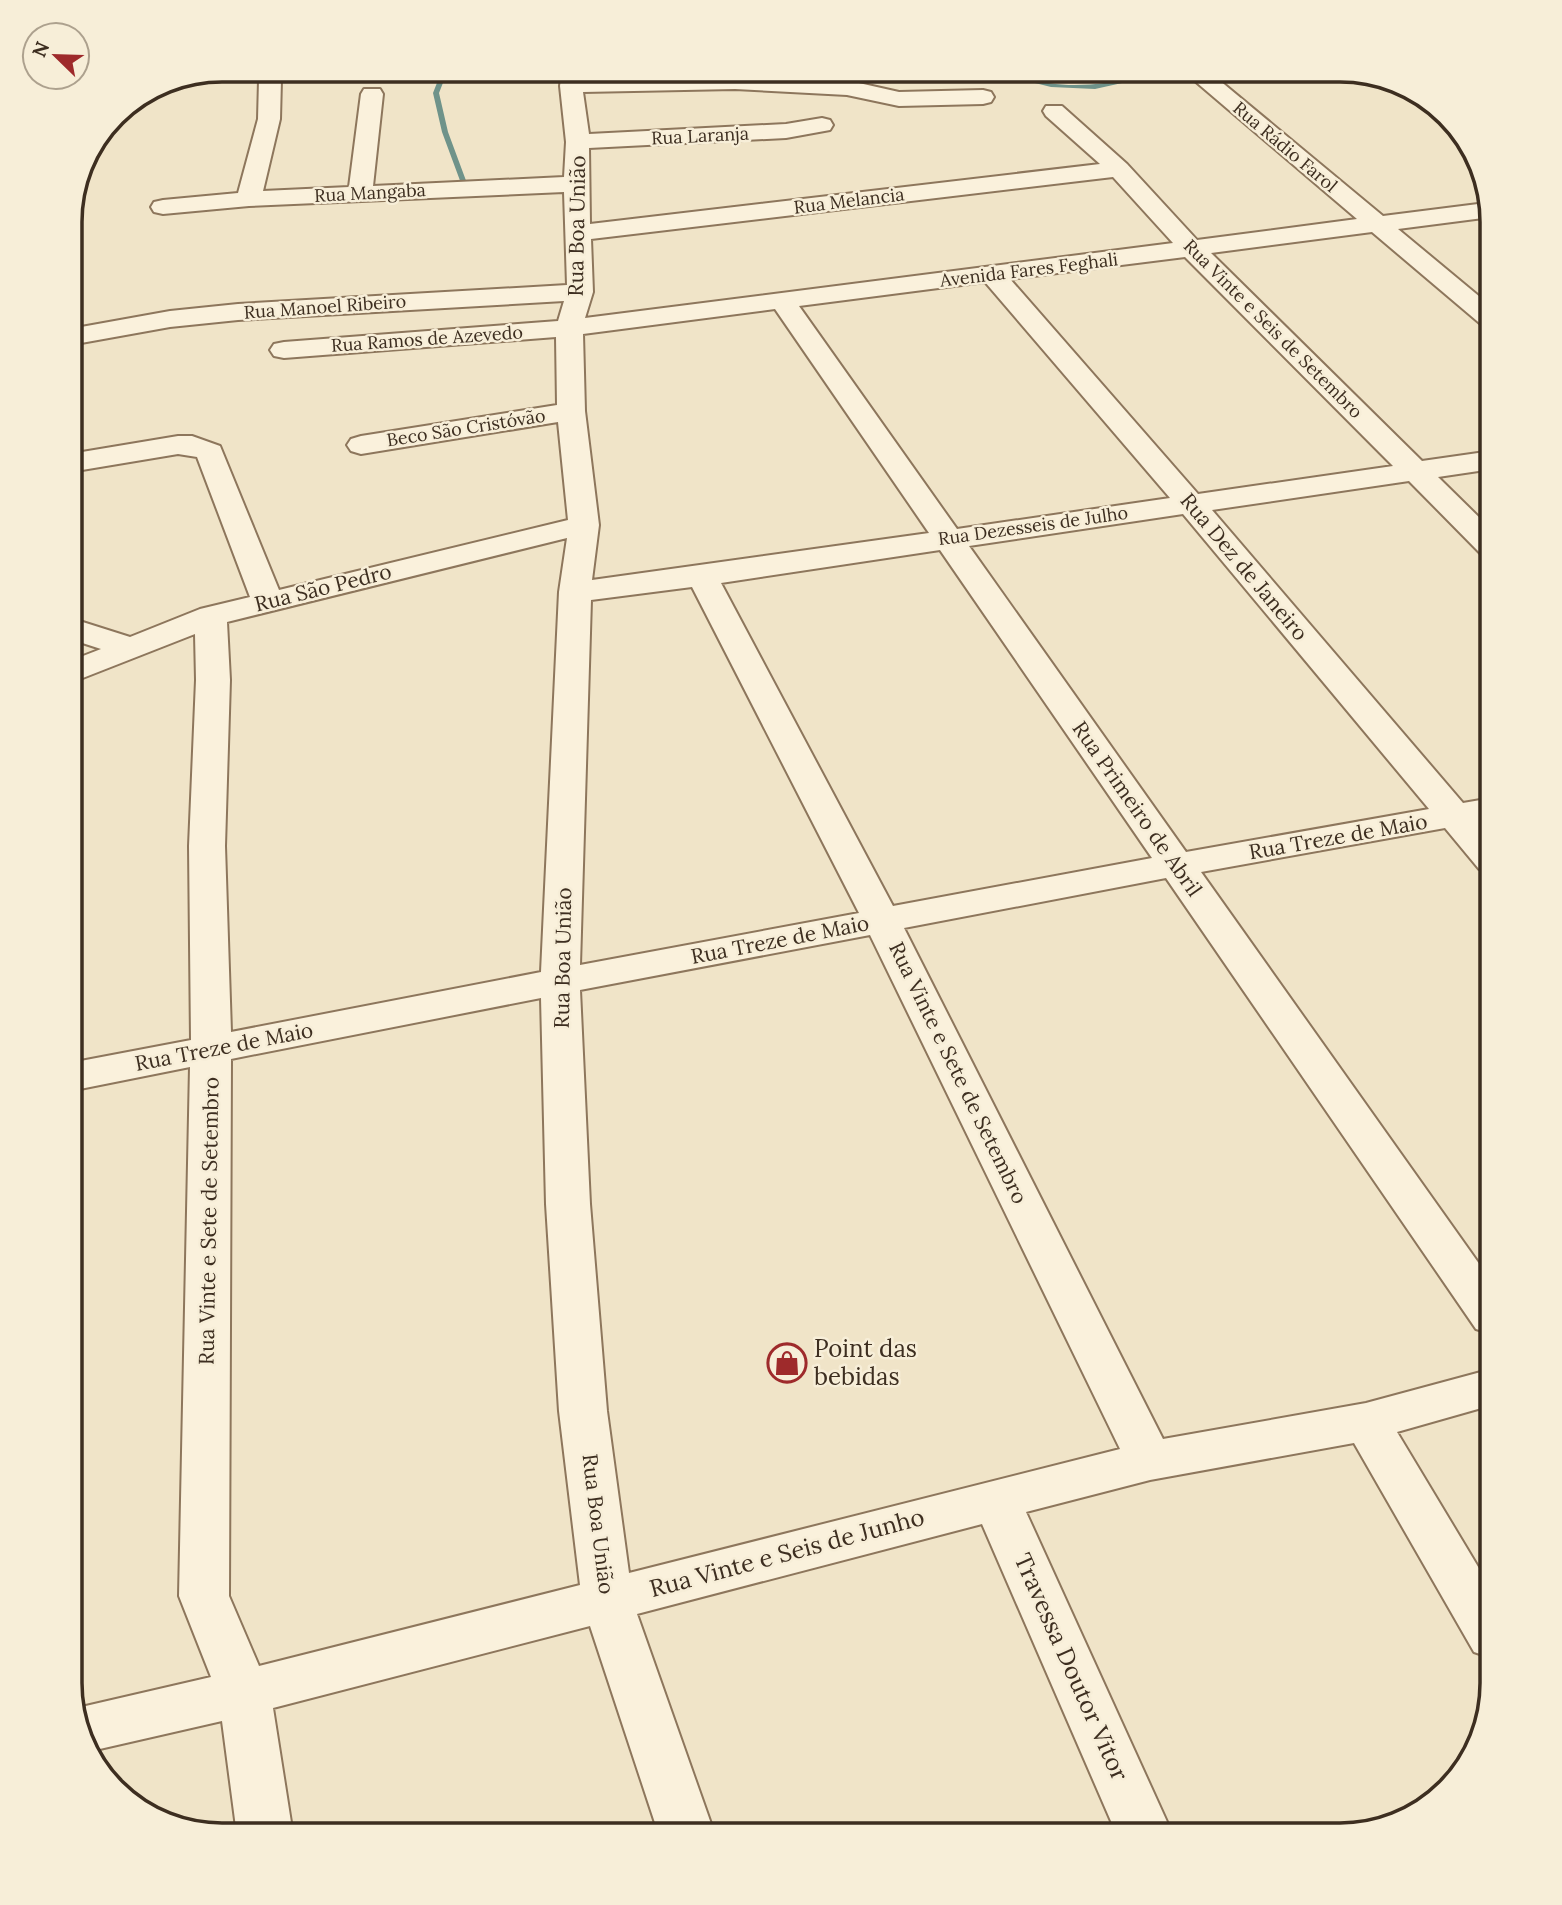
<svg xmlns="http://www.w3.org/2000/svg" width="1562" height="1905" font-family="Lora,serif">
  <rect width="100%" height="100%" fill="#f0e4c8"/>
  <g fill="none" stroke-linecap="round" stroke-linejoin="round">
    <path fill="#6f938a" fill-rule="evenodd" d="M442,70H448L439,93L448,132L468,186L465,188L462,186L442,132L433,93Z
      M983,70C1006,70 1027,79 1049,83C1079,88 1108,83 1137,77L1140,79L1095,89L1051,87Z"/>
    <g stroke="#8d765c" stroke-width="4">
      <path id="minor" d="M562,70H584L583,79L735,75L850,81L899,92L983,90L991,92L994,97L991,102L983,104L899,106L847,95L735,89L583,92L589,134L786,124L822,118L830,120L833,125L830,130L786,138L589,148L590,224L1100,164L1046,116L1043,111L1046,106H1062L1127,164L1197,240L1357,219L1182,70H1207L1383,216L1486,203L1491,217L1398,229L1492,307V328L1483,326L1372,232L1211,253L1422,461L1492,451V469L1438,477L1492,530V556L1481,554L1409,481L1212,510L1463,803L1492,798V820L1479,822L1492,838V872L1479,869L1445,828L1201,872L1492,1282V1334L1476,1329L1166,878L904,928L1163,1439L1366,1403L1492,1369V1405L1397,1432L1492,1590V1658L1474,1652L1354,1443L1150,1480L1026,1512L1173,1835H1117L982,1524L637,1614L715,1835H659L590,1626L273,1708L293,1835H237L222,1721L91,1751L77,1708L211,1677L179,1596L190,1067L70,1091V1063L191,1040L189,846L196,680L195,634L70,683V661L101,649L70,639V618L130,637L200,609L250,597L197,457L178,454L70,472V454L178,436H192L220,446L279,590L568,520L558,422L361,454L351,451L347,445L351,439L361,436L557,405L556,337L284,358L274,356L270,350L274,344L284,342L558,321L564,301L238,320L170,327L70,345V329L170,311L238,304L567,285L564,192L249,206L163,214L154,212L151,207L154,202L163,200L238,193L258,119L259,80L262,75H278L281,80L280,119L263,191L349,187L361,94L364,89H380L383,94L373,186L564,177L566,142L560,86ZM1113,177L1173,243L585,318L593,292L591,239ZM1185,257L1393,466L1198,494L1010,279ZM985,282L1170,498L957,529L799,306ZM775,309L929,533L592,580L599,525L585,411L583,334ZM1183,514L1429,809L1186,852L969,546ZM567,538L559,592L541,972L231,1032L225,846L230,680L227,622ZM940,550L1152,858L893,906L721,583ZM692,587L859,913L580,965L591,600ZM870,935L1120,1449L629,1573L607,1411L590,1204L580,990ZM541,998L546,1204L559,1411L580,1585L259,1666L229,1596L231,1059Z"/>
    </g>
    <use href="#minor" fill="#faf1dc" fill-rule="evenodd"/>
  </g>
  <defs>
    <g id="shop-ring" transform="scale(2.0125)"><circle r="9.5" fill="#f7eed8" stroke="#9e2a2b" stroke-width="1.5"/><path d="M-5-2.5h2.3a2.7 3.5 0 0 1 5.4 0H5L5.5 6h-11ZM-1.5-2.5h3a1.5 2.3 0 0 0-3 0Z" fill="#9e2a2b"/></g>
  </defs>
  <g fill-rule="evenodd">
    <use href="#shop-ring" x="787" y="1363"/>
  </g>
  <g text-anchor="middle" stroke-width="5" stroke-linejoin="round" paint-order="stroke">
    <g font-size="18" fill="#3d2e20" stroke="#f7eed8">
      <text transform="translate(700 136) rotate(-3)" y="6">Rua Laranja</text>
      <text transform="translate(1285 147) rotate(40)" y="6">Rua Rádio Farol</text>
      <text transform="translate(370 193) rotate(-3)" y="6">Rua Mangaba</text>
      <text transform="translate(849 201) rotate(-7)" y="6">Rua Melancia</text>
      <text transform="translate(1029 270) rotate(-7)" y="6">Avenida Fares Feghali</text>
      <text transform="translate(325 307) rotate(-4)" y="6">Rua Manoel Ribeiro</text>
      <text transform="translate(1273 329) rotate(45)" y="6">Rua Vinte e Seis de Setembro</text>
      <text transform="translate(427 339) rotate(-4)" y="6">Rua Ramos de Azevedo</text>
      <text transform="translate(466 428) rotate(-9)" y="6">Beco São Cristóvão</text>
      <text transform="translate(1033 526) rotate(-8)" y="6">Rua Dezesseis de Julho</text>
    </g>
    <g font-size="21" fill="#3d2e20" stroke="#f7eed8">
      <text transform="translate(577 226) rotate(-89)" y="7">Rua Boa União</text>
      <text transform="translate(1244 567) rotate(50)" y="7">Rua Dez de Janeiro</text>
      <text transform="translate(323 588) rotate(-14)" y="7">Rua São Pedro</text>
      <text transform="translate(1137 809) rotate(55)" y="7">Rua Primeiro de Abril</text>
      <text transform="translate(1338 837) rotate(-10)" y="7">Rua Treze de Maio</text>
      <text transform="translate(780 940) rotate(-11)" y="7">Rua Treze de Maio</text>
      <text transform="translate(563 958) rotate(-89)" y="7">Rua Boa União</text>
      <text transform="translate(224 1047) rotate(-11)" y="7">Rua Treze de Maio</text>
      <text transform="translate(958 1073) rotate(64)" y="7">Rua Vinte e Sete de Setembro</text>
      <text transform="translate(209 1221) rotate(-89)" y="7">Rua Vinte e Sete de Setembro</text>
      <text transform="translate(598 1524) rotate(83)" y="7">Rua Boa União</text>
    </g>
    <g font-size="24" fill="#3d2e20" stroke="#f7eed8" text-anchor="start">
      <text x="814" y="1357">Point das<tspan x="814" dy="28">bebidas</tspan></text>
    </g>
    <g font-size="24" fill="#3d2e20" stroke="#f7eed8">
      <text transform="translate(787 1553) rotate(-15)" y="8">Rua Vinte e Seis de Junho</text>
      <text transform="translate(1071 1667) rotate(66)" y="8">Travessa Doutor Vitor</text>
    </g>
  </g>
  <path d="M0 0H1562V1905H0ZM222 82H1340A140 140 0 0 1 1480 222V1683A140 140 0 0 1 1340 1823H222A140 140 0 0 1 82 1683V222A140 140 0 0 1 222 82Z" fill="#f7eed8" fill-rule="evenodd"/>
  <path fill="none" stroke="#3d2e20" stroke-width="3.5" d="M222 82H1340A140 140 0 0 1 1480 222V1683A140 140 0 0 1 1340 1823H222A140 140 0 0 1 82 1683V222A140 140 0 0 1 222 82Z"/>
  <g transform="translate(56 56) rotate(293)"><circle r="33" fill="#f7eed8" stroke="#ada18e" stroke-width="2"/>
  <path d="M0-5L12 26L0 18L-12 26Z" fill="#9e2a2b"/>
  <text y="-10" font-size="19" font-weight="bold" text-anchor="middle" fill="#3d2e20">N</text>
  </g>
</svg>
